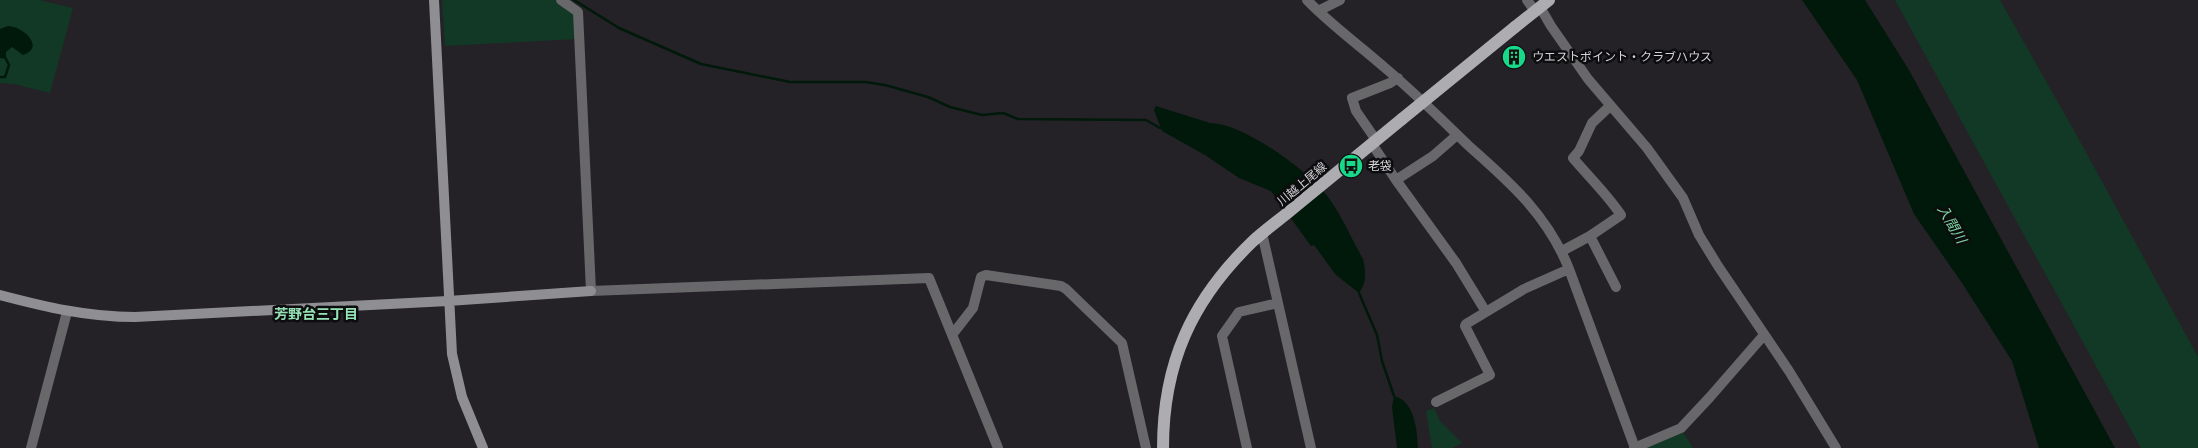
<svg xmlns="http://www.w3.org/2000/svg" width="2198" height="448" font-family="Georgia,'Noto Sans JP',serif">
  <rect width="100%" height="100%" fill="#242227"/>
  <path fill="#123925" d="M0,0H39L73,8L50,93L14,84L0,83Z
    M442,0H555L574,14L576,39L445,46Z
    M1895,0H2000L2076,134L2198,357V448H2141Z
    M1434,408L1440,421L1462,443L1452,448H1432L1426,411Z
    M1683,432L1693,448H1647Z"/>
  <path fill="#00190a" d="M1802,0H1865L1909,70L2115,448H2039L2012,361L1962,283L1914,214L1857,80Z
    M8,26C25,27 45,48 23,55L12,47L6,52V59L0,58V29Z
    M1156,106L1210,123C1242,123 1304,168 1324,192C1340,211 1351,238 1363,259C1366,272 1367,282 1359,293L1336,275L1314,245L1311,246L1271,191L1239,178L1205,155L1162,131L1154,110Z
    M1394,396C1415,401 1417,430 1418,448H1397L1392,407Z"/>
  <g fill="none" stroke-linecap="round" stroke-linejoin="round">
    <path stroke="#00190a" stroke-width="2.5" d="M574,0L619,28L701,64L790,82H865L885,85L928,97L950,107L982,115L1003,113L1018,119L1146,120L1160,128
      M0,77H5L9,65L5,57
      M1359,293L1377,335L1382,361L1394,396"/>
    <path stroke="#68676a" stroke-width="10" d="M561,0L578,12L591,291L929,278L998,448
      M1307,0C1331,25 1358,44 1384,67C1414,92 1442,120 1470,147C1512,184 1548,216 1569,269L1635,448
      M1527,0L1535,11
      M1540,7L1551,26L1588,79L1647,148L1683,198L1699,235L1718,266L1789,371L1836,448
      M1318,11L1340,0
      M1376,140L1356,111L1352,98L1390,83L1398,78
      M1372,144L1396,180L1456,263L1486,312
      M1396,180L1433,156L1457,135
      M1262,233L1311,448
      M1590,236L1616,287
      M1562,251L1590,236L1621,215C1607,194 1589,177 1573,158L1579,151L1592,123L1610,106
      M952,335L973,308L981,277L986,275L1061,286L1066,289L1122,343L1146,448
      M1436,402L1490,375L1465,326L1466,324L1524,289L1569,269
      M31,448L67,312
      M1247,448L1222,336L1239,312L1278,303
      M1634,448L1681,428L1710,397L1764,335"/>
    <path stroke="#8f8e92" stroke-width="10" d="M434,0L452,354L462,397L483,448
      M0,295C46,307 87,317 135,317L448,301L591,291"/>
    <path stroke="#adacb1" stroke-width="12" d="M1515,27L1549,0
      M1163,448C1163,364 1191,301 1252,242C1266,229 1282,218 1296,206C1331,177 1367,148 1402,119"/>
    <path stroke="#adacb1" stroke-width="12" d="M1402,119L1515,27"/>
  </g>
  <defs>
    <g id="building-disc" transform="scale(1.25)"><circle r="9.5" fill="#17d989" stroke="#0d0c0e"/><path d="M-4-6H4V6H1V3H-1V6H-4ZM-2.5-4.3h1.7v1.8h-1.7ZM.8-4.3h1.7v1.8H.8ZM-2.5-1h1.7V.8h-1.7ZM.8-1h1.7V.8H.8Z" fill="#111"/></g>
    <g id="bus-disc" transform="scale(1.25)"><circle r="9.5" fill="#17d989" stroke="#0d0c0e"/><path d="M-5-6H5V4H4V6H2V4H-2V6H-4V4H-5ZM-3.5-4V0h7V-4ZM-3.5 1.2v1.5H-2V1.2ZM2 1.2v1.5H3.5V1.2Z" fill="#111"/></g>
  </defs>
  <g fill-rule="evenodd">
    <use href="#building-disc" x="1514" y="57"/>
    <use href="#bus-disc" x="1351" y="166"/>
  </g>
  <g text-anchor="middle" stroke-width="5" stroke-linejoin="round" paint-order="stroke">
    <g font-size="12" fill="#d4d3d6" stroke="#0d0c0e" text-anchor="start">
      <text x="1532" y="61">ウエストポイント・クラブハウス</text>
      <text x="1368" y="170">老袋</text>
    </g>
    <g font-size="12" fill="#d4d3d6" stroke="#0d0c0e">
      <text transform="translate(1302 184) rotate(-40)" y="4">川越上尾線</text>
    </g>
    <g font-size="14" font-style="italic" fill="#7dd6a3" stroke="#0d0c0e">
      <text transform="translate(1952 224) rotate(59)" y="5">入間川</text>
    </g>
    <g font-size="14" font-weight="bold" fill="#95e2b5" stroke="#0d0c0e">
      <text x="316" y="319">芳野台三丁目</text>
    </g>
  </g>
</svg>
